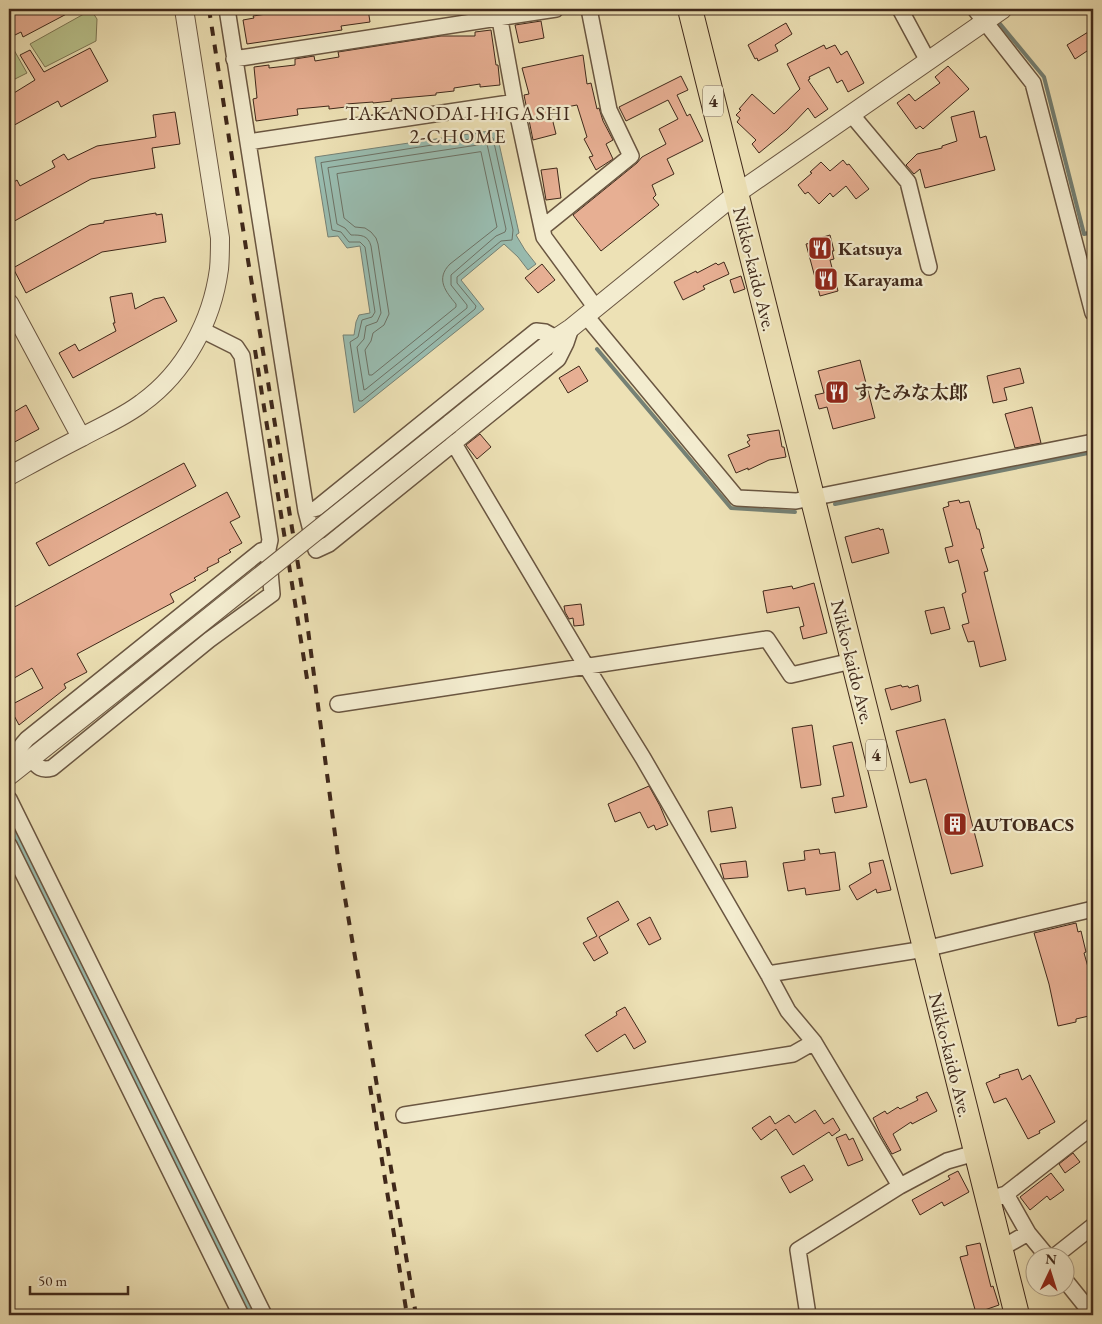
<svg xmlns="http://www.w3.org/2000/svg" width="1102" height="1324" font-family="'EB Garamond','Noto Serif JP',serif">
  <rect width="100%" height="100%" fill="#ede1b5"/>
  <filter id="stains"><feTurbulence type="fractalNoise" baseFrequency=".004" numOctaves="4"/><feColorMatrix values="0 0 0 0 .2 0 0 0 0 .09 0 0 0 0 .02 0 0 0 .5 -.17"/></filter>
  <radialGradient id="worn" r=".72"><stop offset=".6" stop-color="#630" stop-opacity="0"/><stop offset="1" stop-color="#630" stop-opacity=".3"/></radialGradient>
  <path fill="#b9c38d" stroke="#7c7654" d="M91,10L97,19L96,41L45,67L30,44Z
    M14,50L27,73L9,82V52Z"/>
  <path fill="#99bdb1" stroke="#758175" d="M496,130L519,233L516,235L525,250L536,264L528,270L518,257L504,244L461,280L484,309L354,413L343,335H354L356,322L359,315L370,313L360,246L347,248L338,236L328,237L315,157Z"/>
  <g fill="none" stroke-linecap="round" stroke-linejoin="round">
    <path stroke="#6c7266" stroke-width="1" d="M491,136L493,138L513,230L512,240L501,241L457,277V283L476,306L475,309L362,401H359L350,342L358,337L362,320L372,317L375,312L365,247L360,242H349L341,232L332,230L321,163Z
      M487,144L506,229L505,232L496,236L451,275V285L467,305V308L366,389L364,390L357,347L364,339L366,326L377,322L381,313L371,246C368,235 361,235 351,235L345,228L337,224L328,168Z
      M481,152L497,227L450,264C435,279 446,292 456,304V307L372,375H369L365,350L371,341L373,333L384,325L389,314L378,244L376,238L371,232L365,228L355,227L344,218L337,174Z"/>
    <path stroke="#758175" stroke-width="4" d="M996,19L1044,77L1084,234L1093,232
      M597,349L731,508L795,512
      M835,504L1093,452"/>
    <path stroke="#99bdb1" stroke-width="24" d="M9,822L254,1315"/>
  </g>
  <path fill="#e7af93" stroke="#3f281a" d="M9,9H76L23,37L21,32L9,38Z
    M279,9H292L293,10L304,9H368L370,22L341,26L342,30L247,44L243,20L254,18L253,16L280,12Z
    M541,21L544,38L519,43L515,25Z
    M786,23L792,34L775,45L778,51L758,61L757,58L755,59L748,45Z
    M1093,29V47L1075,59L1067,45Z
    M491,30L496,65H498L500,85L480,87V84L454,88V91L436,93V95L391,99L392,101L373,103V102L346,104V107L329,109V106L297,109L298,115L256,121L253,99L257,98L254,67L269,65V68L295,65V59L314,56L315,61L339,57L338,52L441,36H475V32Z
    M824,45L826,49L835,45L841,55L847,51L864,83L848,92L842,80L837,83L829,67L809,77L810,79L808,80L828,109L815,118L808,108L787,130L759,153L752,144L756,140L737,122L740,118L736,115L741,110L739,109L752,94L774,114L800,89L787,64Z
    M90,48L108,81L61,107L58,101L9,128V96L35,80L20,55L30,50L44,72Z
    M583,55L587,84L591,83L597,109L599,108L603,121L613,140L606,144L613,159L596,170L589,157L593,156L584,139L587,137L577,105L550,110L556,134L533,140L524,95L529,94L522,68Z
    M948,66L969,89L923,129L920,126L916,129L897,103L909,94L915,101L940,83L935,77Z
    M681,76L688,90L677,95L687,116L690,114L703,141L667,159L674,174L652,185L656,195L653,198L659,205L601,251L573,215L637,163L642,157L666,144L659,129L678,119L668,100L626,121L619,107Z
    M974,111L980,138L986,136L995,170L925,188L920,169L914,174L906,165L917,154L942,148V146L957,141L951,117Z
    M175,112L180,144L152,148L155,168L91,179L9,224V185L17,180L20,186L55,167L52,161L64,154L68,160L97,146L156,137L153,115Z
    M843,160L847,165L849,164L869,189L856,199L846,186L833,197L830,193L819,204L808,192L805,194L798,185L812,173L810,172L821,162L830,171Z
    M557,168L561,198L546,200L541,170Z
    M156,213V215L162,214L166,242L102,252L26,293L13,268L90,225L104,223V221Z
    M830,235L834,251H832L834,259L830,260L838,291L820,296L806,244L811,243L810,241Z
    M724,262L729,274L703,286L705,289L683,300L674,282L696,271L697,273L716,263L718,265Z
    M542,264L555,280L538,293L525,278Z
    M741,276L745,289L734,293L730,280Z
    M132,293L135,309L154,299L164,297L177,321L73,378L59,353L75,344L79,351L116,331L113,323H115L110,297Z
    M860,360L875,418L833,429L827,407L819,409L815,395L824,393L818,371Z
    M579,366L588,381L568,393L559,378Z
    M1020,368L1024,383L1004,388L1007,400L993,403L987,376Z
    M26,405L39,429L9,445V415Z
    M1032,407L1041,443L1015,448L1005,414Z
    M779,430L782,447H784L786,457L769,460L748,470V468L736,473L728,455L750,446L747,442L750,440L747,435Z
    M480,434L491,447L477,459L466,445Z
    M184,463L196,486L49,566L36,543Z
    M227,492L240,517L230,522L242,543L229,550L231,552L218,559L219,562L207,568L208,570L194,578L196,580L170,594L174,602L77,654L87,672L64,684L66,688L19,725L9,706L43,688L32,668L9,681V610Z
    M959,500L960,503L969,501L977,529H979L984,548L981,549L988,571L984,572L1006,660L980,667L974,641L968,642L962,625L969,623L962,594L966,592L958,560L949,563L945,548L953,546L943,508L949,506L948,502Z
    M879,528L880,530L883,529L889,553L852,563L845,537Z
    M814,583L827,633L803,639L800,627L804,626L799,607L767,613L763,591L792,586L793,589Z
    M581,604L584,625L574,626L573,618L569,619L565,612L564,606Z
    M944,607L950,629L931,634L925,611Z
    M901,685L902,687L908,686L909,688L918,685L921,701L891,710L885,689Z
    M945,719L983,866L951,874L926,779L910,783L896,731Z
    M812,725L821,785L801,788L792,728Z
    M852,742L867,807L835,813L832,798L844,796L833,746Z
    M649,786L660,806L668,825L656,830L654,825L648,828L640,812L615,822L608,804Z
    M732,807L736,828L711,832L708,811Z
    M819,849L820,854L835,852L840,890L806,895L805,888L788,891L783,863L805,860L804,851Z
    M883,860L891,890L877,893L876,889L857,900L849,886L871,873L869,863Z
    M746,861L748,877L724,879L720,864Z
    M618,901L629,920L599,937L608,953L594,961L583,943L597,936L587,918Z
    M650,917L661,939L649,945L637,924Z
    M1076,923L1078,932L1081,931L1086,952L1084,953L1090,974H1092L1093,980V1015L1076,1019V1022L1058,1026L1049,984L1034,933Z
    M625,1007L646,1042L634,1049L625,1034L597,1052L585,1035L617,1015L616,1012Z
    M1018,1069L1022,1080L1030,1075L1055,1122L1039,1131L1040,1133L1028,1139L1006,1098L994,1103L986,1083L1000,1077L999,1075Z
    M927,1092L937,1111L912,1124L911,1122L893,1134L901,1150L892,1154L881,1135L873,1118L885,1111L887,1114L898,1107L900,1109L918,1100L916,1097Z
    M815,1110L824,1124L833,1118L840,1130L832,1136L829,1132L793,1155L776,1129L761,1140L752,1128L770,1116L775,1124L789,1115L795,1123Z
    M846,1134L849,1140L853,1138L863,1160L848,1166L836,1138Z
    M1073,1153L1080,1162L1065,1173L1059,1164Z
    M804,1165L813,1180L790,1193L781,1177Z
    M958,1171L969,1192L944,1206L942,1202L920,1215L912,1200L950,1179L948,1176Z
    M1051,1173L1064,1190L1050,1200L1047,1196L1030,1210L1020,1197Z
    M980,1243L991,1287L993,1286L999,1305L976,1313L960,1257L968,1255L966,1246Z"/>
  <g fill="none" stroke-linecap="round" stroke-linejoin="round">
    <g stroke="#6a5641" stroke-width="18">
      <path id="minor" d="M227,9L306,511L316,550L329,544L558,359L566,343L571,328
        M498,9L515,102L542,228L631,156L609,110L589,9
        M900,9L928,61
        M975,9L1033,83L1093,313
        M234,59L556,9
        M851,114L908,182L929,267
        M248,142L515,102
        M542,228L544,237L596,308
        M586,316L737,498L796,501L1093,442
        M202,330L236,347L242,356L270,540L268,549
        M453,442L586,666L643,758L768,974L788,1011L814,1042L900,1186L798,1250L808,1315
        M306,511L317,508L536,331L545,332L556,338
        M338,704L767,639L791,675L852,661
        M13,773C13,758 17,750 27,739L261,551L268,549L272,594L209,640L52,768C41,771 38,767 31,759
        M9,799L264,1315
        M9,845L241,1315
        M768,974L925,949L1093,909
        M404,1115L793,1054L814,1042
        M900,1186L947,1161L975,1153
        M1006,1194L1028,1233
        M987,1200L1006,1194L1093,1126
        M1000,1249L1028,1233L1047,1256
        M1055,1256L1093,1226
        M1064,1279L1093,1315"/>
    </g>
    <g stroke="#6a5641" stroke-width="20">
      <path id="tertiary" d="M9,303L81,437
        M450,424L556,338L571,328L736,194L1003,9
        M9,476C33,463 58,449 82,437C102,426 124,417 142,403C185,372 212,321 219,269C220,259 220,248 220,238L184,9
        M9,776L134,677"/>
    </g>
    <g stroke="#3f281a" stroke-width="26">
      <path id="trunk" d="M690,9L1017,1315"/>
    </g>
    <use href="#minor" stroke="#f3eccf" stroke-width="15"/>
    <use href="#tertiary" stroke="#f3eccf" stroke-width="18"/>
    <use href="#trunk" stroke="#ede1b5" stroke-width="24"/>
    <path stroke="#3f281a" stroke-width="4" stroke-dasharray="9 9" stroke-linecap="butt" d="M209,9L246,248L305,607L338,857L416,1315
      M255,350L308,685
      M370,1086L407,1315"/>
    <g stroke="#6a5641" stroke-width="20" stroke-linecap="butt">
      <path id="tertiary-bridge" d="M134,677L450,424"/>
    </g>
    <use href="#tertiary-bridge" stroke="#f3eccf" stroke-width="18"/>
  </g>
  <defs>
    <g id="restaurant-square" transform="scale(1.25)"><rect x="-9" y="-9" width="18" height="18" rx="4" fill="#8f2418" stroke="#f3eccf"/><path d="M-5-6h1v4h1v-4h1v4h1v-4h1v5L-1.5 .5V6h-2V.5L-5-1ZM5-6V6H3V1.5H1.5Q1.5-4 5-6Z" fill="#fff"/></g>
    <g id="building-square" transform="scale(1.25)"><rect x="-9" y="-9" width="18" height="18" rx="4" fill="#8f2418" stroke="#f3eccf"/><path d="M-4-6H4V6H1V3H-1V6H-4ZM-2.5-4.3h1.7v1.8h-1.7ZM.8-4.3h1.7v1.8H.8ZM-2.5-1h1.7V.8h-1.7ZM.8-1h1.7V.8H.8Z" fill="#fff"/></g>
  </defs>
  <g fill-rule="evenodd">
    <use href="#restaurant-square" x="820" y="248"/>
    <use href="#restaurant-square" x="826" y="279"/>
    <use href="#restaurant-square" x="837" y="392"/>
    <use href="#building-square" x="955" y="824"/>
  </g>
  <g text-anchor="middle" stroke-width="4.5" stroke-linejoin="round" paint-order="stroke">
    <g fill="#f3eccf" stroke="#756350" stroke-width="1">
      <rect x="703" y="85.5" width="20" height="31" rx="4"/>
      <rect x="866" y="739.5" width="20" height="31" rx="4"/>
    </g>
    <g font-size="18" font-weight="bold" fill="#3f281a">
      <text x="713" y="107">4</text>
      <text x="876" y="761">4</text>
    </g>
    <g font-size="19" font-weight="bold" fill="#3f281a" stroke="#f3eccf" text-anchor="start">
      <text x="838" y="255">Katsuya</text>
      <text x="844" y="286">Karayama</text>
      <text x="854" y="399">すたみな太郎</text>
      <text x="972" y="831">AUTOBACS</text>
    </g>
    <g font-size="19" fill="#3f281a" stroke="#f3eccf">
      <text transform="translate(755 269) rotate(76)" y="7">Nikko-kaido Ave.</text>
      <text transform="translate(853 662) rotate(76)" y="7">Nikko-kaido Ave.</text>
      <text transform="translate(951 1055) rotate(76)" y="7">Nikko-kaido Ave.</text>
    </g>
    <g font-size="20" letter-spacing="1" fill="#3f281a" stroke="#f3eccf">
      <text x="458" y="120">TAKANODAI-HIGASHI<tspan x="458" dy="23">2-CHOME</tspan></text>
    </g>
  </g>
  <rect width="1102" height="1324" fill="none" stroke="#ede1b5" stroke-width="30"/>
  <rect x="10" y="10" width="1082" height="1304" fill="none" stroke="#3f281a" stroke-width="2.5"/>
  <rect x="15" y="15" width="1072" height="1294" fill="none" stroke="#3f281a"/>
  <g transform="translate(1050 1272) rotate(4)"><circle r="24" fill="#f3eccf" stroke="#ab9e87"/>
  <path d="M0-4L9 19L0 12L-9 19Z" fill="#8f2418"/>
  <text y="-8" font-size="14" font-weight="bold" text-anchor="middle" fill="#3f281a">N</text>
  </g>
  <path d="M30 1286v8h98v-8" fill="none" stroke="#3f281a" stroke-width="2.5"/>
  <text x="38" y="1286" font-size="15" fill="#3f281a" stroke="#f3eccf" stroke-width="4" paint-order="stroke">50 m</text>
  <rect width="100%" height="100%" filter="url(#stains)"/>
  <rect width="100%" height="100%" fill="url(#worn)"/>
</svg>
